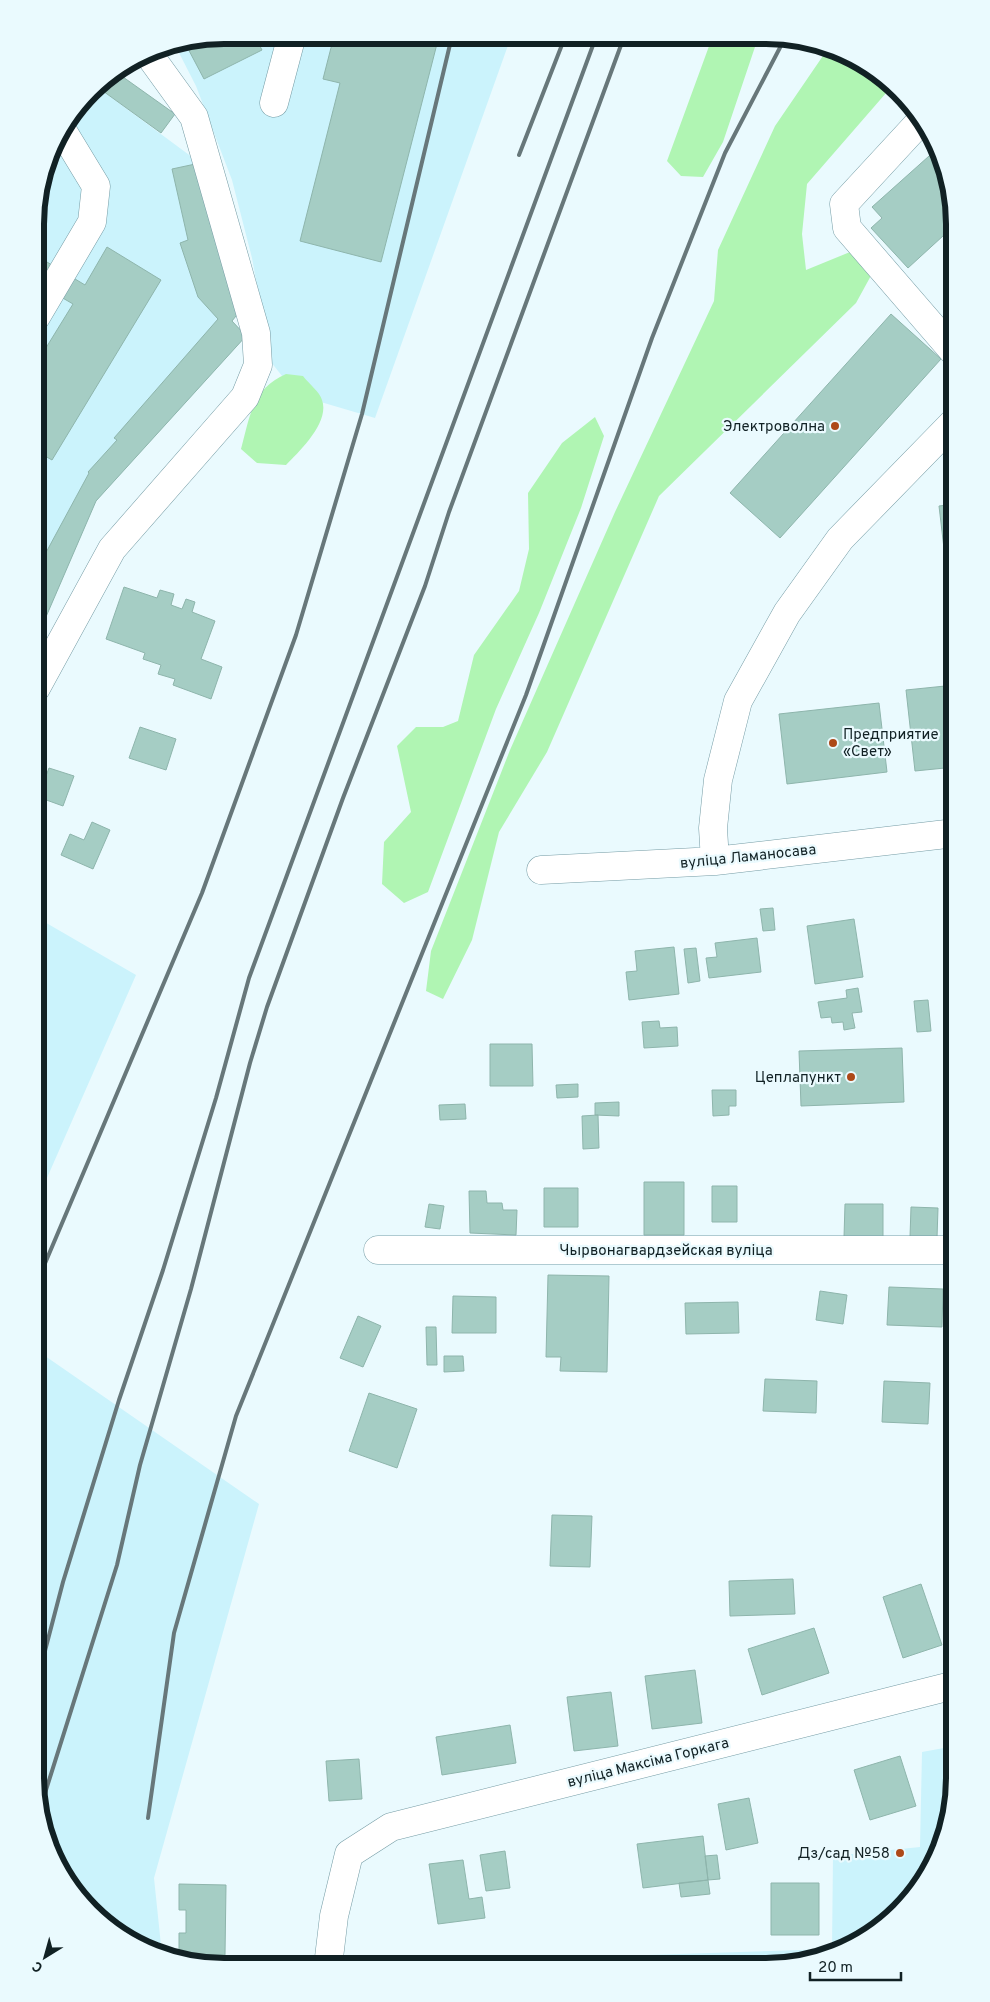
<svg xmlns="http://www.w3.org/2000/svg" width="990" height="2002" font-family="Overpass,sans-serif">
  <rect width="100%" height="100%" fill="#eafafe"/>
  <path fill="#cbf3fc" d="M224,35L511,37L375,418L297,395L271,362L252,258L232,180L196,86L175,45Z
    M96,86L200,163L232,321L246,336L96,501L36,640L37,200L55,140Z
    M36,917L136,975L36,1203Z
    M35,1349L259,1504L154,1878L162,1955L152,1952L100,1920L67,1883L45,1838L35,1778Z
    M955,1746V1790L941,1850L916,1893L871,1935L826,1957L766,1967H649L648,1955L832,1949L833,1856L920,1847L922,1752Z"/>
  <path fill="#b0f5b3" d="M712,38H758L723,142L703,177L681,176L667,161Z
    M829,47L849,54L893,85L807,184L802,234L806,270L850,252L873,272L856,303L659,496L547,752L499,832L472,940L443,999L426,991L431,951L510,750L615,512L714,301L718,250L775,126Z
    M286,374L303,376C308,383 320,392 322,400C330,422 300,451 286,465L257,463L241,449C250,416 252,389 286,374Z
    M595,417L604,436L581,508L539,613L496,709L428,892L404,903L382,884L384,842L411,812L397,746L416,727H443L458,721L474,655L519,591L529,549L528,493L562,443Z"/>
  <path fill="#a5cdc4" stroke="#8eb5ac" d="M224,35H254L262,50L204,79L185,43Z
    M334,36H439L381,262L300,241L340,83L323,79Z
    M116,72L175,114L161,133L96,86Z
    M938,148L945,164L955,225L908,268L871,228L882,218L872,207Z
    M200,163L240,311L232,321L246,336L96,501L36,640V571L89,473L88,472L117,440L114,438L218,319L198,297L180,243L188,240L172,169Z
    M107,247L161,280L52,460L36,451V364L73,304L37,283V256L85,285Z
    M891,314L941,359L780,538L730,493Z
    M955,504V590L949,591L939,506Z
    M124,587L157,598L160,590L174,594L171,605L182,609L186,599L195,602L192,612L215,621L201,659L222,667L211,699L173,685L175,679L158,674L161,665L143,659L145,653L106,639Z
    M955,685V767L915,771L906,690Z
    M879,703L887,772L787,784L779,714Z
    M140,727L176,739L166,770L129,758Z
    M49,768L74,776L63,806L38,797Z
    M92,822L110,830L93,869L61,855L70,834L84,840Z
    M773,908L775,930L763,931L760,909Z
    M854,919L863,977L815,984L807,926Z
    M757,938L761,972L709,978L706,958L717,957L715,943Z
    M674,947L679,994L629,1000L626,972L637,971L635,951Z
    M696,948L700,981L688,983L684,949Z
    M858,988L862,1012L852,1013L855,1028L844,1030L843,1022L832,1023L831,1017L821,1018L818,1002L847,998L846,990Z
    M928,1000L931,1031L917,1032L914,1001Z
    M659,1021L660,1028L677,1027L678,1046L644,1048L642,1022Z
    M490,1044H532L533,1086H490Z
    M902,1048L904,1102L801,1106L799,1051Z
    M578,1084V1097L557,1098L556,1085Z
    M712,1090H736V1106H729V1115L713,1116Z
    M619,1102V1116L595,1115V1103Z
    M465,1104L466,1119L440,1120L439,1105Z
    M598,1115L599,1148L583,1149L582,1116Z
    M644,1182H684V1235H644Z
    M712,1186H737V1222H712Z
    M544,1188H578V1227H544Z
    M469,1191H486L487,1203H502L503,1210H517L516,1235L470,1233Z
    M429,1204L444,1206L440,1229L425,1227Z
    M845,1204H883V1237H844Z
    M911,1207L938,1208L937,1238L910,1237Z
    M548,1275L609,1276L607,1372L560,1371L561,1357H546Z
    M889,1287L943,1289L942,1327L887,1325Z
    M820,1291L847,1295L843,1324L816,1320Z
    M453,1296L496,1297V1333H452Z
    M738,1302L739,1333L686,1334L685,1303Z
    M358,1316L381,1326L363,1367L340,1358Z
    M426,1327H436L437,1365H427Z
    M444,1356H463L464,1371L444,1372Z
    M765,1379L817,1381L816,1413L763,1411Z
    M884,1381L930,1383L928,1424L882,1422Z
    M369,1393L417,1409L397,1468L349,1451Z
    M552,1515L592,1516L590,1567L550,1566Z
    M793,1579L795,1614L730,1616L729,1581Z
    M921,1584L942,1645L903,1658L883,1597Z
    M814,1628L829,1673L762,1695L748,1649Z
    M695,1670L702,1723L652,1729L645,1676Z
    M611,1692L618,1746L574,1751L567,1697Z
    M510,1725L516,1763L442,1775L436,1737Z
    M900,1756L916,1806L870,1820L854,1770Z
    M359,1759L362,1799L329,1801L326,1761Z
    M749,1798L758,1843L726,1850L718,1804Z
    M703,1836L708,1880L643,1888L637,1844Z
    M505,1851L510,1888L486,1891L480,1855Z
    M717,1855L720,1879L708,1880L705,1856Z
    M463,1860L469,1899L482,1897L485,1918L438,1924L429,1864Z
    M708,1880L710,1894L681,1897L679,1883Z
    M771,1883H819V1935H771Z
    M179,1884L226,1885L225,1955L179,1954V1933H186V1910H179Z"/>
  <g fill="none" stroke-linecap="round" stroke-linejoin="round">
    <g stroke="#759ca5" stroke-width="29">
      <path id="minor" d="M274,103L292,35
        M916,126L844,204L847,228L955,353
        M36,317L92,222L96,186L62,130
        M36,688L112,549L245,397L258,365L256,333L194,117L147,52
        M715,861L713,828L718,780L738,701L787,613L840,539L955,421
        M541,870L715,861L955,833
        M378,1250H955
        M328,1966L334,1916L349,1854L391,1827L955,1685"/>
    </g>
    <use href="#minor" stroke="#fff" stroke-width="28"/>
    <path stroke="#67777a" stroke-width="4" d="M519,155L565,37
      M35,1287L202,893L296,635L362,414L452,36
      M35,1689L63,1582L119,1400L163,1270L216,1098L249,978L596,37
      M40,1809L117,1565L140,1465L191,1289L250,1063L267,1007L343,798L425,586L449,512L624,37
      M148,1818L174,1633L236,1416L526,695L652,338L725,153L785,38"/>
  </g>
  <g fill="#ad4918" stroke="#eafafe" stroke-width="2">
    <circle cx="835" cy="426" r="5"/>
    <circle cx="833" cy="743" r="5"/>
    <circle cx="851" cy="1077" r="5"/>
    <circle cx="900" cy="1853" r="5"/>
  </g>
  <g text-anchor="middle" stroke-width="4.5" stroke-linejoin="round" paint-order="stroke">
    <g font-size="15" fill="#112124" stroke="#eafafe" text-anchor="end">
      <text x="825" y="431">Электроволна</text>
      <text x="843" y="739" text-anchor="start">Предприятие<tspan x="843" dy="17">«Свет»</tspan></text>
      <text x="841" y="1082">Цеплапункт</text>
      <text x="890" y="1858">Дз/сад №58</text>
    </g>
    <g font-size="15" fill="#112124" stroke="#eafafe">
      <text transform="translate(748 856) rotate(-6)" y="5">вуліца Ламаносава</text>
      <text x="666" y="1255">Чырвонагвардзейская вуліца</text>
      <text transform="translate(648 1762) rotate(-14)" y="5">вуліца Максіма Горкага</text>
    </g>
  </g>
  <path d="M0 0H990V2002H0ZM224 44H766A180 180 0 0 1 946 224V1778A180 180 0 0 1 766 1958H224A180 180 0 0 1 44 1778V224A180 180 0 0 1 224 44Z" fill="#eafafe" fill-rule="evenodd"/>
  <path fill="none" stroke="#112124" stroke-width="6" d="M224 44H766A180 180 0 0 1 946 224V1778A180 180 0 0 1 766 1958H224A180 180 0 0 1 44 1778V224A180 180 0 0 1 224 44Z"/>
  <g transform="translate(45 1957) rotate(217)" stroke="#eafafe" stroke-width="4" paint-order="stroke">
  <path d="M0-4L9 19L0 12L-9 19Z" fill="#112124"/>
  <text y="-8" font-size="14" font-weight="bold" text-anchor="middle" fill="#112124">С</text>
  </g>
  <path d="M810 1972v8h91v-8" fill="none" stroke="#112124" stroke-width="2.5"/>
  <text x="818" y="1972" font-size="15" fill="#112124" stroke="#eafafe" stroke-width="4" paint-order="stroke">20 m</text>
</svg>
